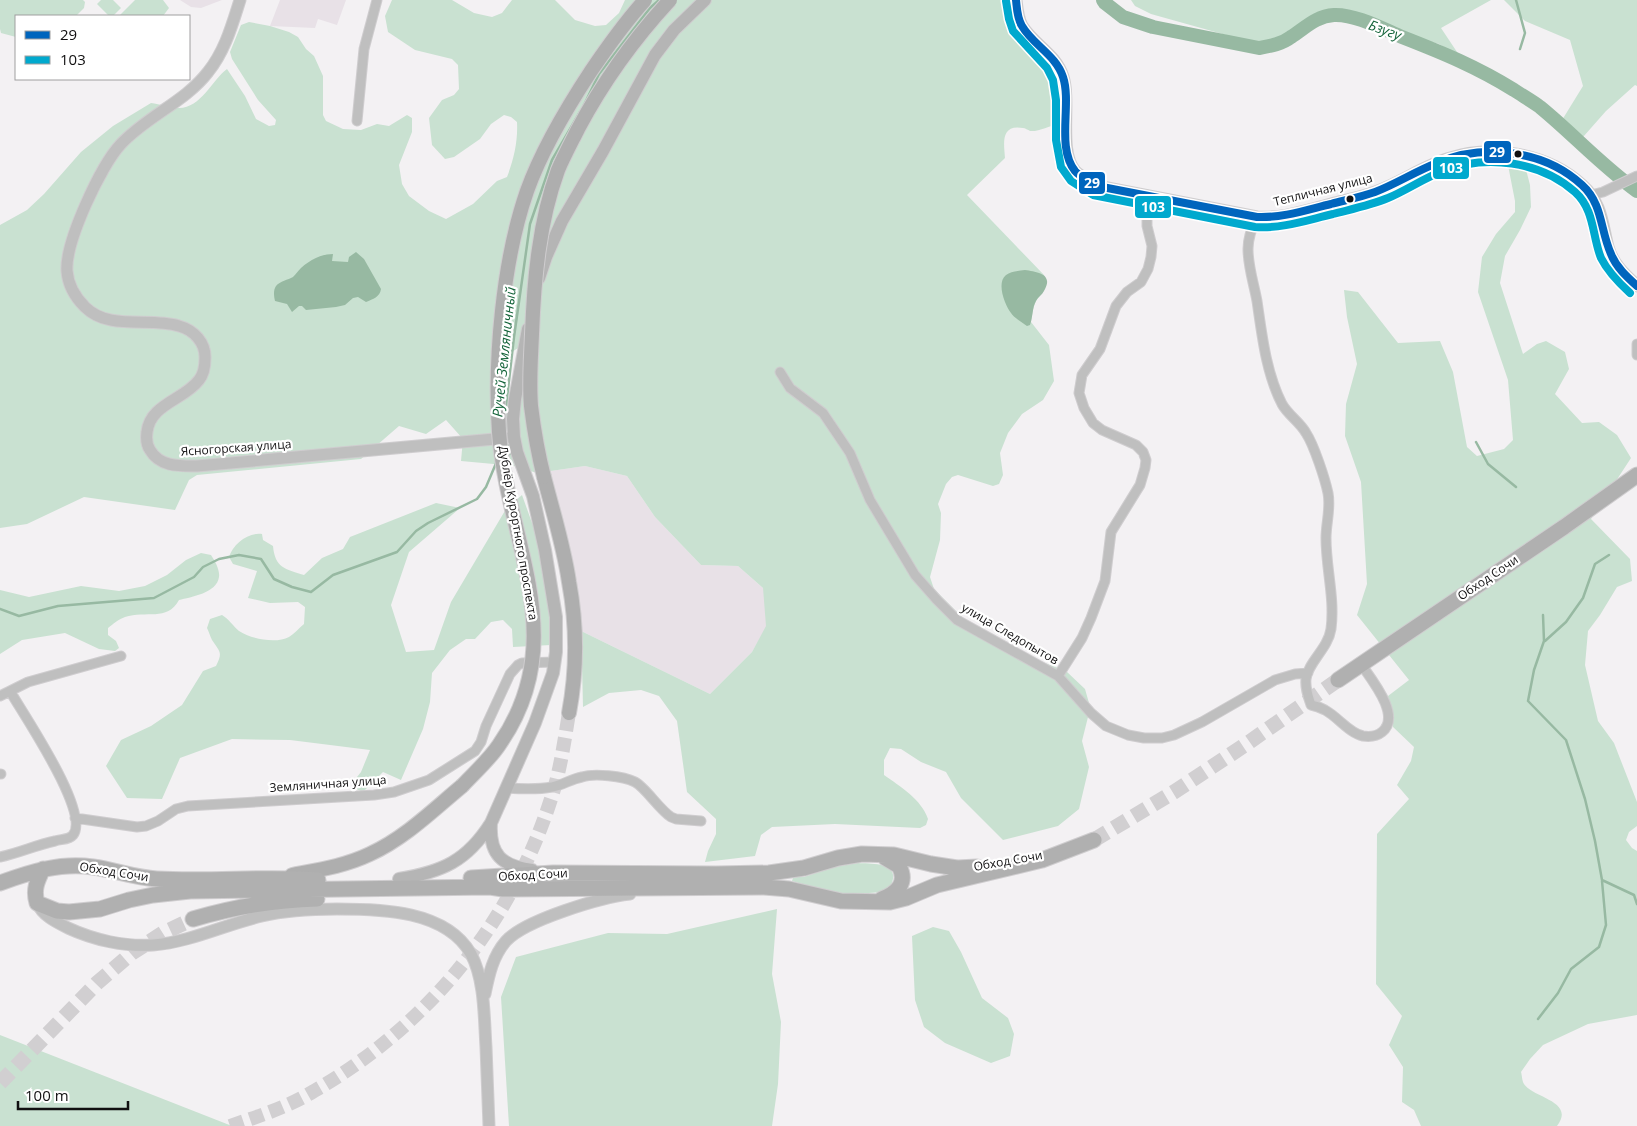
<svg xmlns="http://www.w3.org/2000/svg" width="1637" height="1126" font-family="'Open Sans',sans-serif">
  <rect width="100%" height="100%" fill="#f3f1f3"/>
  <path fill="#e8e1e7" d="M180,0H222L201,8L191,7Z
    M280,0H346L337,25L318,19L315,28L270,26Z
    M585,466L627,476L655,517L701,565L738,566L764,589L767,626L752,652L710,694L577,629L537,473Z"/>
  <path fill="#c9e1d1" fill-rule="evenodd" d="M0,0H83L85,2L84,8L76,16H16V37L1,33L0,29Z
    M101,0H113L121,8L113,16H109L97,4Z
    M135,0H163L169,8L163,16H119Z
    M392,0H452L474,13L492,17L502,13L512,0H555L575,20L595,26L606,25L619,13L625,0H1009C1010,9 1011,18 1014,26C1023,43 1043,53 1052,70C1060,86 1057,106 1057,124C1050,126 1038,132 1030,131C1028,130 1025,128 1023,128C1000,124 1004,144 1005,158L967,195L1044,275C1049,289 1042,291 1036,301C1033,307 1032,315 1031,322L1049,345L1054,381L1043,400L1022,414L1008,433L1000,453L1003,475L999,484L993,486L958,475L952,477L946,484L938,504L941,513L940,540L930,577L934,589L967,622L1024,655L1066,671L1085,689L1089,703L1088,717L1082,741L1089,767L1079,809L1058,826L1003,840L961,798L946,772L921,762L901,749L890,748L884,760V775C901,787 921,799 928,819L926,825L920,828L835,824L772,827L761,835L755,856L705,862L708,851L716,834V819L687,792L677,721L659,696L641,690L609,693L583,707L582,665L577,629L710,694L752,652L766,626L763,588L738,566L701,565L655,517L627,476L585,466L537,473L514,466L461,461L463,439L446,420L426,434L399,426L361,459L197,475L189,480L175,510L84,497L27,524L0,528V225L27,210L44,194L81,152L113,126L151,103C160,104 170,108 179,108C201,108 212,80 227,69L245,96L256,119L269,126L275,125L276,120L258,100L232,59L230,52L241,25L249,22L270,26L289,32L298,37L306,49L314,56L323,76V115L326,121L343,129L361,130L377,124L389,126L407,115L412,118V132L399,165L402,184L409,196L429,211L446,219L473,204L497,181L507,177C514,159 518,141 517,122L511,117L504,115L491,124L480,139L454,157L445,159L432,145L429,118L442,100L454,95L459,89L458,65L452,59L415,50L388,32L385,16ZM518,348L524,350L509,401L491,390L495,363Z
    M1131,0H1491L1441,28L1461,58L1439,44L1320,11L1269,47L1151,14L1135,6Z
    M1504,0H1637V86L1635,85L1606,111L1576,145L1559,125L1583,86L1570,40L1525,21Z
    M1506,155L1523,158L1530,185L1531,207L1520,230L1505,256L1500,283L1523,354L1537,344L1546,341L1565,352L1569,369L1555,394L1582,423L1599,422L1617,435L1631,458L1591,519L1630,559L1632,581L1617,587L1600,615L1588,631L1585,665L1598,721L1614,743L1637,802V826L1629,832L1626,840L1632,848L1637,851V1015L1588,1024L1543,1045L1530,1059L1521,1072C1522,1075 1522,1081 1524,1084C1533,1098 1576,1101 1557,1126H1421L1414,1110L1402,1102L1403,1067L1389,1045L1402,1016L1376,984L1377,834L1409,799L1397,785L1411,761L1414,747L1393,727L1388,696L1409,680L1357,615L1367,584L1361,482L1345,436L1346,404L1357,364L1347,317L1344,290L1358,292L1398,343L1440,341L1453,372L1467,447L1477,456L1504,449L1513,440L1508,380L1478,292L1482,257L1496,234L1515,212V201Z
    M522,495L550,573L551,645L513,647L512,629L503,620L491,622L475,639H466L450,650L432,673L430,702L423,729L401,780L383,772L363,792L352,787L353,782L361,772L370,750L290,740L232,739L180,758L162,799L127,798L106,766L121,740L151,726L182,705L203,671L216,666C223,652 220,652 212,640C210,636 209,632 207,628L210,619L222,615C229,619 233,626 239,631C251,639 276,644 289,637C294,634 299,628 304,624L305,607L298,602L270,603L248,598L257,571L233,564L229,557C233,544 248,532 262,534L263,540L273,546C275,568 285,569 304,575L322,558L343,549L350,537L436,503L460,508L409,552L391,605L406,652L434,650L451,602L506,509Z
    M201,553L211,555C215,561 220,570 219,577C217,593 191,597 179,600C167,622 146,610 125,617C119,619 113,624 108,628V635L116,641L119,648L115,651L99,649L65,633L22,640L0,654V590L29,597L81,586L119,591L145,586L167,575L186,560Z
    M858,863C873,864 903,862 890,887L882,892L869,893V895H849L826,891L792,881L793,878L801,876L802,877H804L834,867Z
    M777,909L772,974L781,1022L778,1084L772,1126H509L501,997L516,957L608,933L667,934Z
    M933,927L949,931L961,952L982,998L1008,1018L1014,1034L1010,1056L991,1063L945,1043L924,1027L915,1000L912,936Z
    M0,1035L232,1126H0Z"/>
  <path fill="#97b9a2" d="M356,252L364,259L381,289C380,297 373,299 366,302L358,297L353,298L345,305L336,307L306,310L302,306H299L292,312L287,304L275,301C274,297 273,290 276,286C280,281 288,280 293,277C296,274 298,271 301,268C310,260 321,254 333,254L332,261L348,262L349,257Z
    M1025,270C1038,272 1054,274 1044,291C1042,295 1038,297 1036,301C1032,308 1033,317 1030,325L1027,326C1022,322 1014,318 1011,313C1005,305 996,283 1006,275C1011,271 1019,271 1025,270Z"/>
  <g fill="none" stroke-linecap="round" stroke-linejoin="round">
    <path stroke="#97b9a2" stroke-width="2.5" d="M1516,0L1525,33L1520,49
      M584,105L599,74L650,8L659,0
      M508,434L505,415L514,337L530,224L552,160L580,112
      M1476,442L1488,464L1516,487
      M506,456L510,454L509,442
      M0,609L19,616L58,606L154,598L194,577L203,567L219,559L239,555L261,559L274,579L292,587L311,592L333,575L397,552L416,531L428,523L477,499L486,487L497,461
      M1543,615L1544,641L1534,670L1528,701L1566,740L1585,799L1595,841L1602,880L1634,895L1637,904
      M1545,641L1566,622L1583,598L1595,564L1609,555
      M1538,1019L1558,993L1571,969L1599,947L1606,925L1602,881"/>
    <path stroke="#97b9a2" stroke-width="14" d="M1103,0L1105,3L1123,17L1153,27L1259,48C1270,46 1282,44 1291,37C1305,28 1316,16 1334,15C1355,14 1383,29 1402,37C1443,53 1477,67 1514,90C1523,96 1532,101 1540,107C1573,134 1602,166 1637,191"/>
    <path stroke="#d1cfd1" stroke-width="14" stroke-dasharray="14 7" stroke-linecap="butt" d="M230,1126C259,1116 288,1107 314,1091C426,1027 510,925 550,802C560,773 564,743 569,713"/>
    <path stroke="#d1cfd1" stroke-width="15" stroke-dasharray="15 8" stroke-linecap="butt" d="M1094,840L1174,792L1245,745L1338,680
      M0,1083L97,983L132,953L163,933L193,919"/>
    <g stroke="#cfcdcf" stroke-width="11">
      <path id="minor" d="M357,121L364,49L377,0
        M1147,195V226L1152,246L1151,257L1148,269L1141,282L1127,292L1116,306L1100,349L1082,375L1079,393L1084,408L1093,423L1102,430L1136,445L1143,452L1146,460L1145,468L1140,485L1111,532L1105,581L1091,618L1082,638L1058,676L1091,713L1106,726L1128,735L1144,738H1162L1174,735L1202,722L1275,680L1295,674L1308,673
        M1591,195L1603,192L1637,176
        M1257,217C1252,227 1248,238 1248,249C1248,267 1254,284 1257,301C1262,335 1266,373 1282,404C1288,415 1300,422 1306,433C1314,445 1325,479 1328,493C1331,508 1326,523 1326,538C1326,569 1335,598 1331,629C1328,649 1308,662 1306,679C1305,688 1308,696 1311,705C1316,706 1321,708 1325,710C1338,717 1349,733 1363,736C1370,737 1377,736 1382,732C1402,716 1371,679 1361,664
        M1637,344V355
        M780,372L790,388L823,413L850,453L870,500L915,575L937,600L957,620L1058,676
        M0,696L28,682L121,656
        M0,774H1
        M506,788C521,789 537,790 552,787C563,785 571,779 582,777C594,773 623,776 635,782C645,787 659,809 671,817L676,819L701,821
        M75,818L137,827L146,826L158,821L176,809L188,806L374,795L394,792L429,780L475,751L481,742L486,726L510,674L518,665L522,663L555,662
        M0,857C19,853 36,845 55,841C61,839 69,840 73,835C91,813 23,714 10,691"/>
    </g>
    <g stroke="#cfcdcf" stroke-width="13">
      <path id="tertiary" d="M240,0C232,25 225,51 208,72C185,102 147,116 121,144C101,165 65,242 67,271C68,285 75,297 85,307C109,331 149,317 179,326C194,330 206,343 205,359C205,366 203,375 199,380C184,400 150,404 147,432C146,439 146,444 150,450C160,467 179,466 197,466L506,438
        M1016,0C1017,9 1018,19 1022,26C1034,45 1056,54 1063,77C1071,102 1058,152 1075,171C1081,177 1090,181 1097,186L1257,217C1283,219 1307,210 1331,204C1346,200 1361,197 1375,192C1400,183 1422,167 1447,159C1492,144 1547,153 1582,185C1602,203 1602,224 1608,247C1612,263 1625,275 1637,286
        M37,903C43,916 56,922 68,928C94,940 125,947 153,945C191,942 226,924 262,916C287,910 312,909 337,909C381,909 446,910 471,954C485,980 484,1018 486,1047C487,1073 488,1100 489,1126
        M485,994C489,974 493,956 506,941C525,920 602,897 630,894"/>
    </g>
    <g stroke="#cfcdcf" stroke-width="14">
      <path id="secondary" d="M539,278L546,257L562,221L603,151L655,55L674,30L705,0
        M491,823C489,855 502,866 532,870
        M399,879C442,872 467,861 491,823L535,723L553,673L556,652V617L545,550L533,496L517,452L514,437L513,419L515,399L528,329"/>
    </g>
    <g stroke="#cfcdcf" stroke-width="16">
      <path id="primary" d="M544,477C553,512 564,547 569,582C577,625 577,670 569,713
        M292,875C318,870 345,866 370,854C405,838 433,810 462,786"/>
    </g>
    <g stroke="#cfcdcf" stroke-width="17">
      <path id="trunk" d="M1338,680L1564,527L1637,475
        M43,869C37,881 33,890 37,903L57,911L69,912L100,909L129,900L153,895L190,891L490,887L503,889L764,887L789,889L841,901L890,902L906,898L937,885L1042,860L1094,840
        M471,878L553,873L716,874L769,873L804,868L838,858L862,854L894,855L931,864L957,868L977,867
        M0,883C30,872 61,862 93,867C115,870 135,878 157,879C211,882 265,876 318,880
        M882,899C897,893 908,883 899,866L884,857
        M193,919C234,907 275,900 317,899"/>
    </g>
    <use href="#minor" stroke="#bfbfbf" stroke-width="9"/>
    <use href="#tertiary" stroke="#bfbfbf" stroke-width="11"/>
    <use href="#secondary" stroke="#b5b5b5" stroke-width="12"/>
    <use href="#primary" stroke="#aeaeae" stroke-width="14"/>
    <use href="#trunk" stroke="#b0b0b0" stroke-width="15"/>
    <g stroke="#cfcdcf" stroke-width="16" stroke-linecap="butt">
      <path id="primary-bridge" d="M544,477C538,454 534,430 531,406C529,382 531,358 532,334C534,279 539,222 558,170C564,156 571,143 578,129C604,80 632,41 670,0
        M462,786C475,772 489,760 499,745C573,639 507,543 499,432C494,359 503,260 527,191C542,149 566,109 591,71C608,46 625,22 645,0"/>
    </g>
    <use href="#primary-bridge" stroke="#aeaeae" stroke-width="14"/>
    <g stroke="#fff" stroke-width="11">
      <path id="bus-1" d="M1016,0C1017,9 1017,18 1022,26C1033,45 1056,55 1063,77C1072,104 1056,147 1075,171C1080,177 1090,181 1097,186L1257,217C1283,218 1306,210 1331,204C1346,200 1361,197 1375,192C1396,184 1416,171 1437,163C1484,143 1544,150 1582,185C1603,204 1600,230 1611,254C1616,267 1627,277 1637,286"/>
    </g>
    <g stroke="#fff" stroke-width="11">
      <path id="bus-2" d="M1006,1L1009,19L1013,31L1047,68L1053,80L1056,100V140L1061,167L1071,181L1093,195L1255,227C1282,229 1307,220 1333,214C1352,209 1371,205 1388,198C1407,190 1424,178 1443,171C1486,154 1540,161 1575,192C1595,210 1592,236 1601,258C1608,272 1619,283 1630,293"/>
    </g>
    <use href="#bus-1" stroke="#0065bd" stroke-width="8"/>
    <use href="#bus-2" stroke="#00a9ce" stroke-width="8"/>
  </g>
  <g fill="#111011" stroke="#fff" stroke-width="2">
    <circle cx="1518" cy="154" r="4.5"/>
    <circle cx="1350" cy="199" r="4.5"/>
  </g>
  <g text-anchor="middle" stroke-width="4.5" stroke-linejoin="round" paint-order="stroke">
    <g font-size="12" fill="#111011" stroke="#fff">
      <text transform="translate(1323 190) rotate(-14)" y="4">Тепличная улица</text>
      <text transform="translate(236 448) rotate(-4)" y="4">Ясногорская улица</text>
      <text transform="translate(518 533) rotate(80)" y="4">Дублёр Курортного проспекта</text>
      <text transform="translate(1488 578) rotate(-34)" y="4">Обход Сочи</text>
      <text transform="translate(1010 634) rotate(30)" y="4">улица Следопытов</text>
      <text transform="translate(328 784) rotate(-4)" y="4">Земляничная улица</text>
      <text transform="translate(1008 861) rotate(-10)" y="4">Обход Сочи</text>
      <text transform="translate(114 872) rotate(9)" y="4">Обход Сочи</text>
      <text transform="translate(533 875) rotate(-3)" y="4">Обход Сочи</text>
    </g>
    <g font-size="14" font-style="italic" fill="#136339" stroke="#fff">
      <text transform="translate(1385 30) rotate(20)" y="5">Бзугу</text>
      <text transform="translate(504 352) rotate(-84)" y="5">Ручей Земляничный</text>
    </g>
  </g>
  <g stroke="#fff" stroke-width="2">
    <rect x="1483" y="140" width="29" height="24" rx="5" fill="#0065bd"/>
    <rect x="1432" y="156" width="38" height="24" rx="5" fill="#00a9ce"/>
    <rect x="1078" y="171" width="28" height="24" rx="5" fill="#0065bd"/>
    <rect x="1134" y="195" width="38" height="24" rx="5" fill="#00a9ce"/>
  </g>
  <g font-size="14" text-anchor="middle" font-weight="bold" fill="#fff">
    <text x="1497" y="157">29</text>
    <text x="1451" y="173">103</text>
    <text x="1092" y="188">29</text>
    <text x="1153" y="212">103</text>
  </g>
  <rect x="15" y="15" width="175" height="65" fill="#ffffff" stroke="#a09fa0"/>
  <rect x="25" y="31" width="25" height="8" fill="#0065bd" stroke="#a09fa0"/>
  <text x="60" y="40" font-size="15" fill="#111011">29</text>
  <rect x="25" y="56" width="25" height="8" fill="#00a9ce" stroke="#a09fa0"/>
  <text x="60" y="65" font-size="15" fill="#111011">103</text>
  <path d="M18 1101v8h110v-8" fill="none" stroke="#111011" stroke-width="2.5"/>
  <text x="25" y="1101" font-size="15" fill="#111011" stroke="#ffffff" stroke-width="4" paint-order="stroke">100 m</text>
</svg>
